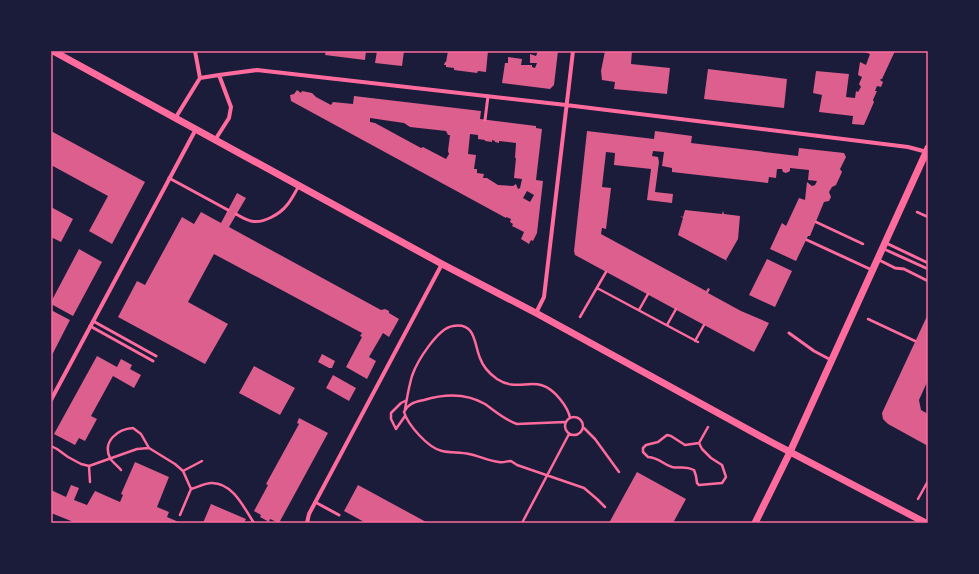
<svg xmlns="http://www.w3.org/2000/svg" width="979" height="574" font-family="'Fira Sans Condensed',sans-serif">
  <rect width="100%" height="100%" fill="#1b1b3a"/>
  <path fill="#dd5f8e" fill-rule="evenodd" d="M326,51H366L365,60L325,55Z
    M377,51H404L402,66L375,63Z
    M448,51H488L486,72L478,71L477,73L454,70V68L446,67V65H444L445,62H446Z
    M538,51H558L554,85L550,89L502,83L505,63H508V57L522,59L521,65H532V67L535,68L537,63H530V54L536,56Z
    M605,51H632L631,64L670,68L667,94L614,89L615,82L602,80L601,71Z
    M863,51H895L882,79H881L880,80L883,82L881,87L877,86L875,91H877L873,100L874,102L864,125L852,124L853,116L819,112L822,95L813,93L816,71L849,74L846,97L855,98L856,91L858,92L861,87L859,84L862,77L858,75L860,62L866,65L870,54Z
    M708,69L787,79L784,108L704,99Z
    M297,90L301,93L302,91L312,93L316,97L331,105L333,102L353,104L354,96L481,111L480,119L536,126V128L542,129L536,180L543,181L537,233L533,241L531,240L529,244L521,239L524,232L512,226L513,224L510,222L511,219L506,217V218L291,101L290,95L294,94ZM370,118L404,123L410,127L446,131L448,135H450L448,151L449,154L446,159L423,147L421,148L375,123L370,122ZM470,134L478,135V139L485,140V141L492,142V140L495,141V142L499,143V141L516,143L515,158H516L514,178L522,179L520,188L518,189L516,184L513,186L498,185L487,178H483L484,174L477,173V169H474L476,155L468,154ZM527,191L534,195L530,202L523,198Z
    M51,131L145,182L112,244L89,231L108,196L51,165Z
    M587,131L654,139L655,131L692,136L691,143L798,156L799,148L844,153L846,157L840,169L842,172L836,185L832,187L829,192L831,197L829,201L824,202L810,236H808L796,261L770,249L782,223L786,226L799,198L805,200L807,182L812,186L815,185L817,181L808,180L809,170L790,168V171L786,173L783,172L782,169H777L776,178L769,177L768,183L672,172V168L662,166L664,152L653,151L652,156L658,157L659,162L655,192L673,194L672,203L647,200L651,169L614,165L615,153L606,152L602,187L611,188L606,229L602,228L601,234L706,291L708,288L710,289L708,293L741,311L769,323L754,352L575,255L574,251Z
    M237,193L246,198L229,227L381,310L385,309L389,311V313L399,319L389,337L383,333L369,357L376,361L367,379L346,367L362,337L360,336L362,333L214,254L188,302L228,324L205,364L118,317L137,281L145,285L182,217L194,224L201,212L221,223Z
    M51,207L73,219L61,242L51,237Z
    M685,210L722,214L723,211L724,214L740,216L738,239L726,260L729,262L678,235L683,218L680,216L683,217Z
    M79,249L102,262L73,316L51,304V302Z
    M767,259L792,271L775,307L749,295Z
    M51,310L70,320L51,357Z
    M928,314V380L919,400L921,410L928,414V446L888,424L883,419L882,413Z
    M322,354L335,361L332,368H329L318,362Z
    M97,356L117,367L121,359L132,365L130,369L141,375L134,388L113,376L91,416L97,419L85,441L79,438L75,445L54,434Z
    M254,366L295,388L280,415L239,393Z
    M333,375L356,388L349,401L326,388Z
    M299,418L328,433L279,523L270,519L269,522L260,517L261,515L254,511L268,485L266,484L299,424L297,423Z
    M135,462L169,477L157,507L169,512L167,517L181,523H76L51,513V490L66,497L71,485L79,488L74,500L87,505L95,491L120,502L123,495L121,494Z
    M637,472L686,499L673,523H609Z
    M358,485L428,523H366L344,511Z
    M211,504L246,519L244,523H203Z"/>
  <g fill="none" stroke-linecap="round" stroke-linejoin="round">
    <path stroke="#ff6b9d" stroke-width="2.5" d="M917,212L928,217
      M816,222L863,244
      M597,288L698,342
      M639,310L648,294
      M580,317L606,272
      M868,319L915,341
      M667,325L676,309
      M695,341L704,325
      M405,409C407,398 409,386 412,376C417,361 438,328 453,326C476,322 474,344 480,358C483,367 490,374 497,379C521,395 537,370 560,399C564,404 569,411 570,418
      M405,416L396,429L391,419V413L401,403L407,400
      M565 426a9 9 0 1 1 18 0a9 9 0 1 1-18 0Z
      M565,422L517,424C505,420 495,411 485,404C466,393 444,394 424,400C416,402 408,403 404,412C408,425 428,448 442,451C451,453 460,452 469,454C479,456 489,461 499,462C503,463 507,461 511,461L517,465L584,488L597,499L605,507
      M584,428L595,439L619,472
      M699,443L685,445L671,436L667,435L658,442L646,445L643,448V452L648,457C660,458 662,464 672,467C680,469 684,465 694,470L696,476L697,483L699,485L722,483L726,477L722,465L711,458L702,449L699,443L708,427
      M51,446L57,449L68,457L81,464L89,466L137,449L149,448L175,464L183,471L191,489
      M89,466L90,482
      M121,470C118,466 112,462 110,458C102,441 118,429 133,428L141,434L149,448
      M183,471L202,461
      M918,499L928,481
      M180,515L191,489C198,487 205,483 212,483C233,483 244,508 254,523
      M522,523L569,434"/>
    <path stroke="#ff6b9d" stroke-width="3" d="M485,120L488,96
      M169,178L228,210
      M236,214C241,217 246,220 251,221C263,224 280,214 287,205C292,199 295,192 299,186
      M807,240L872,270
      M886,243L928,263
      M884,249L928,269
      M877,259L895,268L904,269L928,281
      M93,321L156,356
      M90,326L153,361
      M789,333L814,351L831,360
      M315,502L339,515"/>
    <path stroke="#ff6b9d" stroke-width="4" d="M195,51L200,78
      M219,75L257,70L566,105L908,147L927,152
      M200,78L219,75L231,107L229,118L215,140
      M176,117L200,78
      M536,313L544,297L573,51
      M51,400L196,129
      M307,523L309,514L442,264"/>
    <path stroke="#ff6b9d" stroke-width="7" d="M53,51L442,264L536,313L771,442L926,523
      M755,523L790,452L928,148"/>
  </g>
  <rect width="979" height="574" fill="none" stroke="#1b1b3a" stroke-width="104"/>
  <rect x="52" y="52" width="875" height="470" fill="none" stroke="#ff6b9d" stroke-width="1.5"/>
</svg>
